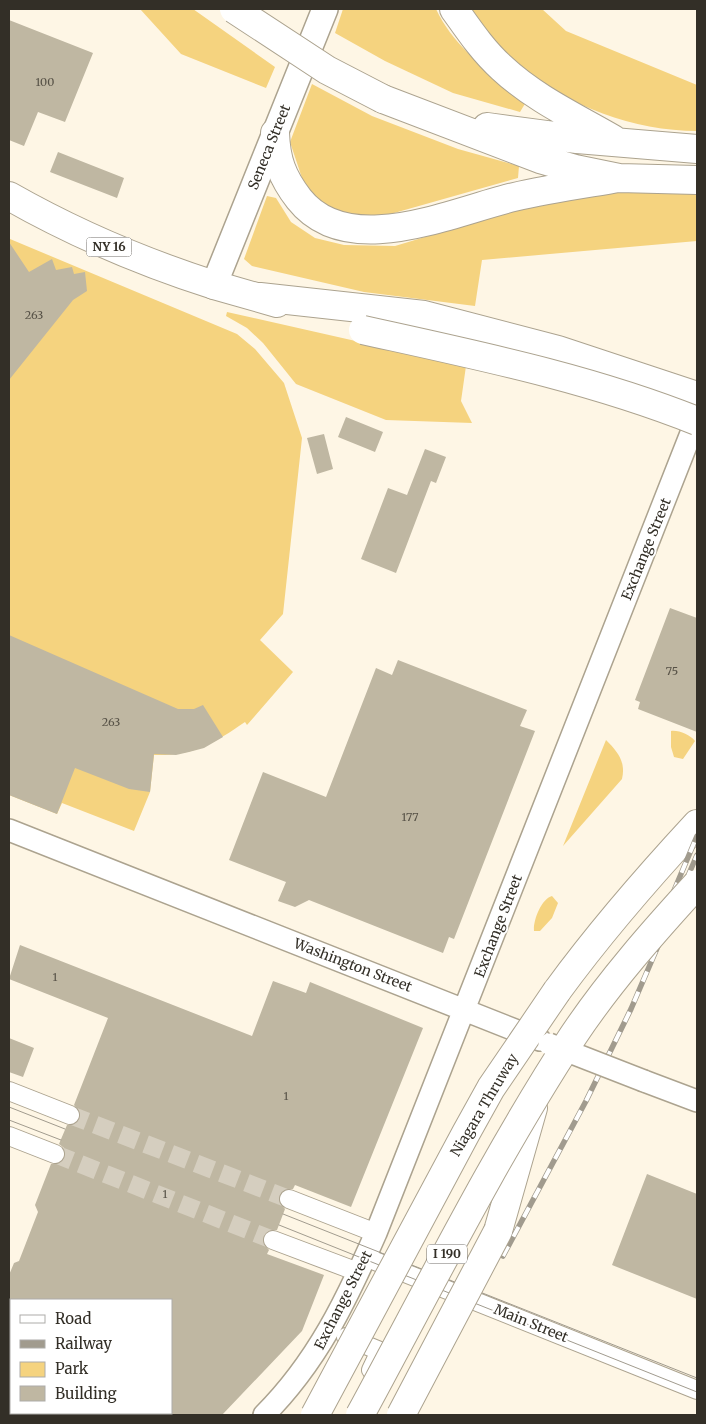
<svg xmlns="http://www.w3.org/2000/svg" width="706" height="1424" font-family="Merriweather,serif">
  <rect width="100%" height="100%" fill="#fef6e5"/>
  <path fill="#f5d37f" d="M140,9H193L275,67L266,88L181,54Z
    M343,9H436C454,48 493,75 526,102L520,112L453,93L385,61L335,33Z
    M468,9H542L566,31L697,85V131C634,131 568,106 519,66C499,50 484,29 468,9Z
    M312,84L372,116L458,149L519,166L518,178L387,215L355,218L317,201L302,178L290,142Z
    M610,190L697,192V241L482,260L475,306L364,292L252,266L244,259L267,196L276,198L291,222L315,238L344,245L395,246L532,205Z
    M10,239L237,334L255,349L284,383L302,438L283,614L260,640L293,672L247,725L245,722C213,744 193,756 154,755L150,792L134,831L62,803L57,814L9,795Z
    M227,312L466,366L461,401L472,423L386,420L296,384L263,343L247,328L226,316Z
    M671,731C679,730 690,735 695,741L683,759L674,757L671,747Z
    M606,740C618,752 626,762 622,779L563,846Z
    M552,896L558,903L552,918L540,931H534C533,921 541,899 552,896Z"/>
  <path fill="#bfb7a2" d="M9,20L93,53L65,122L38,112L24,146L9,140Z
    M58,152L124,178L117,198L50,172Z
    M9,242L29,272L52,259L56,270L72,267L74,274L85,272L87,291L73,300L9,380Z
    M346,417L383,432L375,452L338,437Z
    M324,434L333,469L317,474L307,438Z
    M425,449L446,457L436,483L431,481L396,573L361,559L388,488L407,495Z
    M670,608L697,618V732L638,709L640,702L635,700Z
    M9,635L178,709H194L203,705L223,737L204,748L189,752L176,755L154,754L150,792L129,789L75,768L57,814L9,795Z
    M398,660L527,710L520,726L535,731L454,939L449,937L443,953L309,900L295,907L278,901L286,882L229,860L263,772L326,797L376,668L392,675Z
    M20,945L252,1036L273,981L306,993L310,982L423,1028L351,1207L295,1185L293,1189H287L279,1195V1201L285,1209L277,1230H271L263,1236V1242L269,1250L267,1254L324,1275L302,1331L222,1415H171V1300H9V1275L14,1263L19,1261L38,1212L35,1205L51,1164L61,1163L65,1157L64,1148L59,1144L67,1125H72L80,1119V1113L74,1105L108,1018L9,979Z
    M9,1038L34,1048L23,1077L9,1072Z
    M647,1174L697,1194V1299L612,1265Z"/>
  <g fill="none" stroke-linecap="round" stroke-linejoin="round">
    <path stroke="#d5cebf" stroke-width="18" stroke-dasharray="18 9" stroke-linecap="butt" d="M70,1115L289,1199
      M55,1154L273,1240"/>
    <g stroke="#aca38f" stroke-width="20">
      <path id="minor" d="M9,1091L70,1115
        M9,1136L55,1154
        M289,1199L376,1233
        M273,1240L358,1272
        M365,1257L697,1390
        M346,1337L380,1351L371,1370"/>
    </g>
    <g stroke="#aca38f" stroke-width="24">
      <path id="tertiary" d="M9,830L540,1040
        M644,1081L697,1101
        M264,1415C317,1362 346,1301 376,1233L697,418"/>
    </g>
    <g stroke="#aca38f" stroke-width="28">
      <path id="secondary" d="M214,285L325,9"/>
    </g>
    <g stroke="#aca38f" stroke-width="30">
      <path id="trunk" d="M9,196C74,233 142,262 214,285"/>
    </g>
    <g stroke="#aca38f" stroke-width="30">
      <path id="motorway" d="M454,9C469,30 483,51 502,68C534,98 575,117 613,139
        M383,99L540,159L575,169L619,178L697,180
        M487,127L577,139L697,149
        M275,133C276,160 282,177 299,199C348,261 451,212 514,197C548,189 584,184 619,178
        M214,285L277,303
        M260,297L424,315L558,350L697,396
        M557,991C600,932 647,878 697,824
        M498,1231L533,1108"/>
    </g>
    <use href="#minor" stroke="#fff" stroke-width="18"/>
    <use href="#tertiary" stroke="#fff" stroke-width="21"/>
    <use href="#secondary" stroke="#fff" stroke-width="25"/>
    <use href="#trunk" stroke="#fff" stroke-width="28"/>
    <use href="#motorway" stroke="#fff" stroke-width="28"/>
    <path stroke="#a19b8e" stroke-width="1" d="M9,1107L65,1129
      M9,1120L61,1140
      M283,1214L697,1378
      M279,1225L697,1392"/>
    <g stroke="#a19b8e" stroke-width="5.5">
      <path id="rail" d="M673,893L697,836
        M503,1256L586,1101L631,1009L697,855"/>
    </g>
    <use href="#rail" stroke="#fff" stroke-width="4" stroke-dasharray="11" stroke-linecap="butt"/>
    <g stroke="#aca38f" stroke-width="24" stroke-linecap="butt">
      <path id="tertiary-bridge" d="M549,1044L644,1081"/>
    </g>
    <g stroke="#aca38f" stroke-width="30" stroke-linecap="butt">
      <path id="motorway-bridge" d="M234,9L327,70L383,99
        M363,330C476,355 589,378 697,421
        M315,1415L466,1133L491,1088L557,991
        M360,1415C429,1288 494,1157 573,1036C609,982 654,931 697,884
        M401,1415L498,1231"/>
    </g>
    <use href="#tertiary-bridge" stroke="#fff" stroke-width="21"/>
    <use href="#motorway-bridge" stroke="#fff" stroke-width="28"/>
  </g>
  <g text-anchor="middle" stroke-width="4" stroke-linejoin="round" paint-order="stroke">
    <g font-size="11" fill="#565146">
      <text x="45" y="86">100</text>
      <text x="34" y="319">263</text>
      <text x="672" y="675">75</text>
      <text x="111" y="726">263</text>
      <text x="410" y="821">177</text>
      <text x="55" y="981">1</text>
      <text x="286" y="1100">1</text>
      <text x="165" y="1198">1</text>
    </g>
    <g fill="#fff" stroke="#706d68" stroke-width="1">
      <rect x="86.5" y="237.5" width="45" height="19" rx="4"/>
      <rect x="427" y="1244.5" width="40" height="19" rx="4"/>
    </g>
    <g font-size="12" font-weight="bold" fill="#332f27">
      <text x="109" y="251">NY 16</text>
      <text x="447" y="1258">I 190</text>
    </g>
    <g font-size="14" fill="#332f27" stroke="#fff">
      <text transform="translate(269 147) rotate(-68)" y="5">Seneca Street</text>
      <text transform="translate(646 549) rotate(-68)" y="5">Exchange Street</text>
      <text transform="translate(498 926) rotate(-69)" y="5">Exchange Street</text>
      <text transform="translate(353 965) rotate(21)" y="5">Washington Street</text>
      <text transform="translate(484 1105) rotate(-59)" y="5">Niagara Thruway</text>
      <text transform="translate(343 1300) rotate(-63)" y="5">Exchange Street</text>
      <text transform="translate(531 1323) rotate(22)" y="5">Main Street</text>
    </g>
  </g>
  <rect width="706" height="1424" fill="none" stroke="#332f27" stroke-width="20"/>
  <rect x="10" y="1299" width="162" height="115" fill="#ffffff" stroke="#adaca9"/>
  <rect x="20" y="1315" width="25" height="8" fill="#ffffff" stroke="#adaca9"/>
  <text x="55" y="1324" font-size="15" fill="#332f27">Road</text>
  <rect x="20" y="1340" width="25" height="8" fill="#a19b8e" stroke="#adaca9"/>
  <text x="55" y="1349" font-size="15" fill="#332f27">Railway</text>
  <rect x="20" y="1362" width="25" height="15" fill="#f5d37f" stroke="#adaca9"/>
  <text x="55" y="1374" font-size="15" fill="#332f27">Park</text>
  <rect x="20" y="1386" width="25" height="15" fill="#bfb7a2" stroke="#adaca9"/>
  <text x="55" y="1399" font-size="15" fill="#332f27">Building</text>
</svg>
